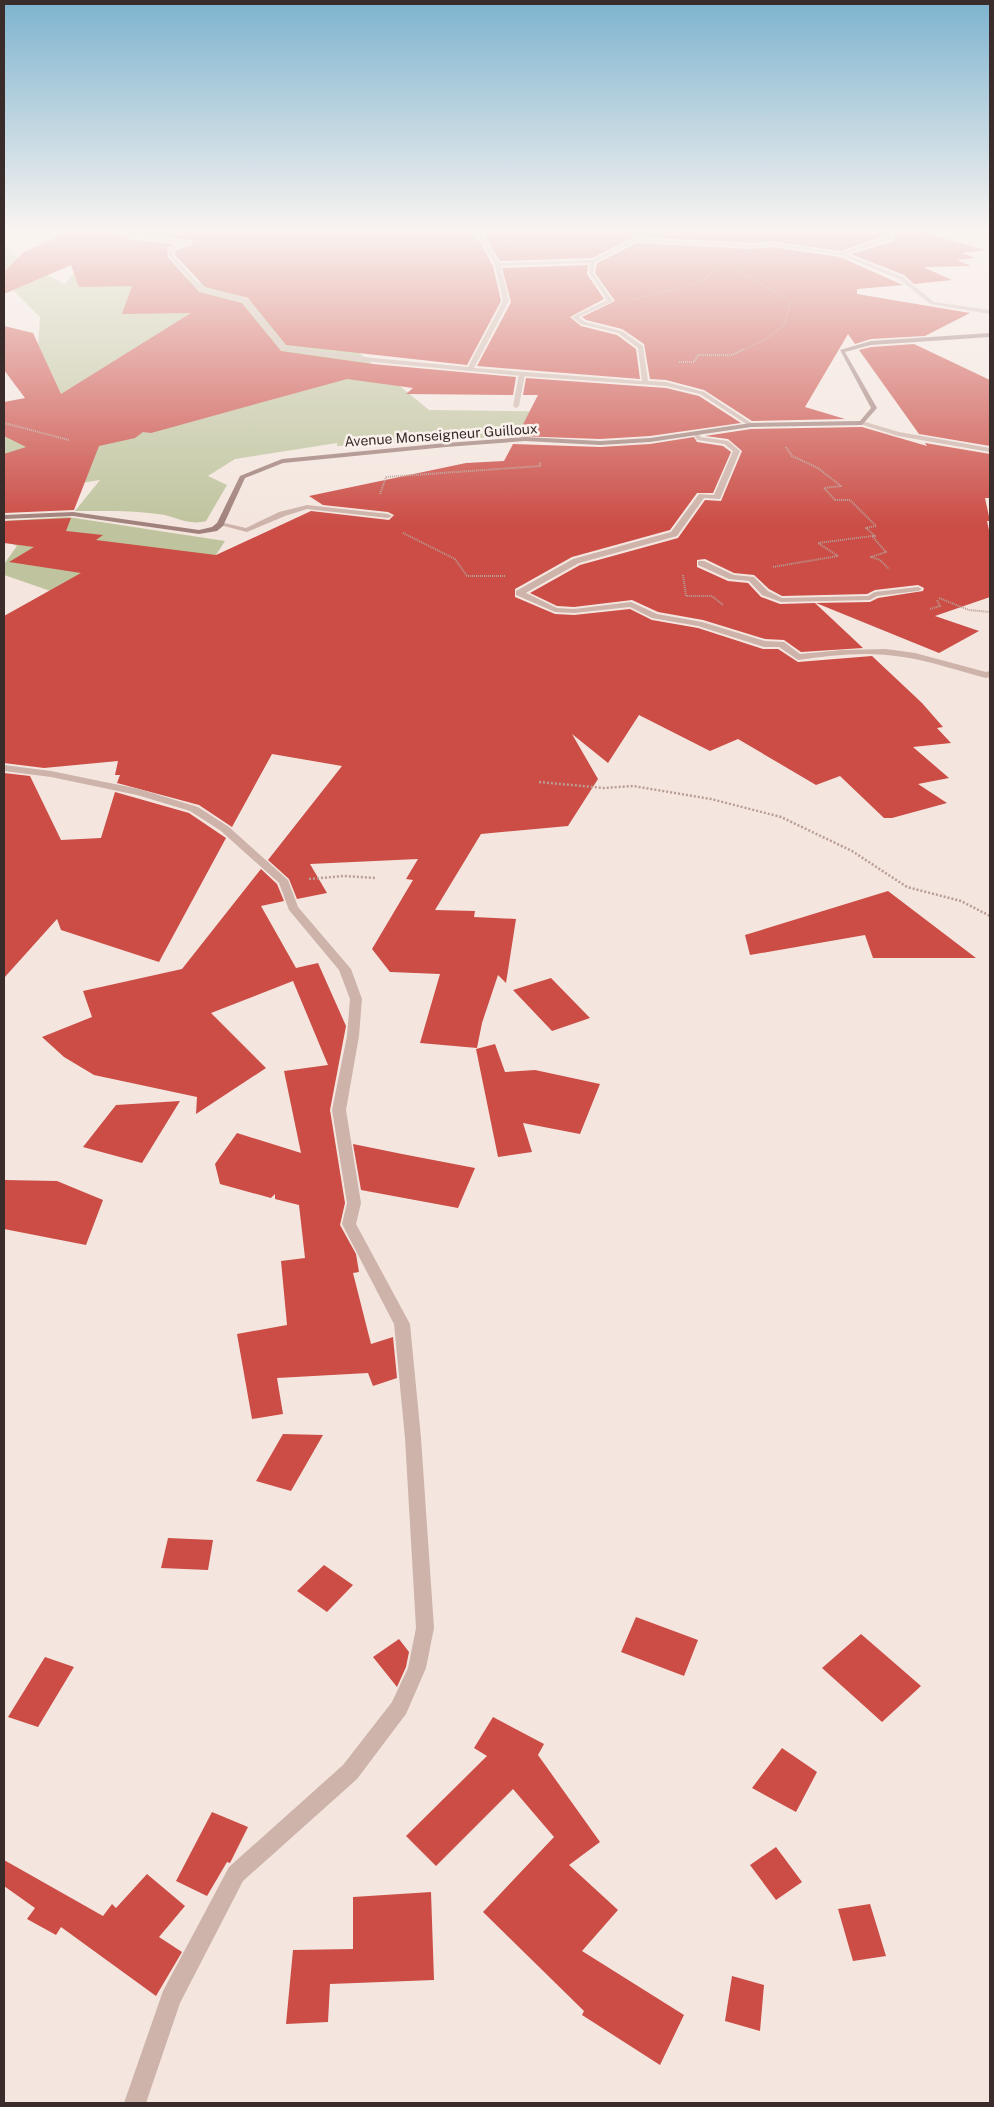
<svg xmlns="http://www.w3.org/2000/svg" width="994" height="2107" font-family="'Public Sans',sans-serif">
  <rect width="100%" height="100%" fill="#f4e6df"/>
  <path fill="#bfc49e" d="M4,243L21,261L65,284L94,247L325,325L429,410L582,412L569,433L337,446V443L235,459L208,476L227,485L206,521C187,526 176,516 158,514C130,510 102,511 75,511L100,480L4,495V423L32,437L40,317L13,290L4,286Z
    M68,517L225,541L167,631L4,575V564L17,546L4,540V521Z"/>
  <path fill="#cb4d46" d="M72,230H107L133,240L175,244L167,247L168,257L199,292L242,303L281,351L373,364L516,377L513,395L406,394L413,388L347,379L151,433L143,432L135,438L99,446L74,510L4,513V454L26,447L4,436V402L25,398L4,370V326L33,333L61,394L191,313L122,314L132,286L79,287L71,265L4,294V272L24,252Z
    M120,230H473L493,266L501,301L467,365L286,345L248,298L205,287L175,255V251L193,244L192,240L133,234Z
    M481,230H633L632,238L592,258L500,261Z
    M641,230H875L884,236L841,251L771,241L751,243L640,237Z
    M887,230H915L985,250L962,253L975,258L957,260L971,266L923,267L952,280L914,284L904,275L851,254L894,241V236Z
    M637,243L751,249L771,247L840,257L903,285L857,289V294L970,313L925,336L871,339L855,344L848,334L805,407L845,419L752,421L704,390L666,380L650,379L644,344L622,329L586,320L582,317L615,301L595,273L597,263Z
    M588,265L587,274L604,299L570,317L581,326L617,335L636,349L640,379L477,366L511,302L502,268Z
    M914,344L990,380V446L919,434L859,350L871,347Z
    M526,378L666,388L699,396L741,423L650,436L600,439L517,436L538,395H523Z
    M862,427L927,446L925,443L990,454V498H985L990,521H987L990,535V597L935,616L979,631L939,653L816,603L870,602L878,598L923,591L924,588L918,585L875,590L867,594L782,596L769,589L754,575L734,573L705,559L697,560V567L728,581L748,583L761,597L780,604L815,603L863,648L801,652L784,640L765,639L703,620L658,612L632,600L574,607L557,606L530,593L580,565L678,538L705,500L721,501L742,451L728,439L705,436L751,429Z
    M694,437L697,442L723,446L731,452L713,493H697L670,530L572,557L515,589V597L555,614L574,615L630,609L652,620L698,628L763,649H778L798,662L872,656L922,703L943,727L937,728L951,743L913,747L949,778L918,784L947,803L892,818H884L840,776L816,785L738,739L710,751L639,715L608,763L572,734L598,779L568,826L481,834L435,910L475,911L474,917L516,919L506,983L498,975L482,1023L477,1048L420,1043L440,974L390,972L372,949L413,880L406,879L418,859L310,864L327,893L297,899L289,879L268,860L342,766L272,754L232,827L199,805L117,783L120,775H115L118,761L44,768L4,763V616L81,573L9,562L34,547L4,543V521L71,518L66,531L103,535L96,540L216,555L311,511L389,520L394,515L388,512L323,505L309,496L466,463L504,461L513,444L600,447L650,444Z
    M4,773L30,776L61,840L101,838L115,792L189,813L226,838L159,962L61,930L57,919L4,978Z
    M261,869L277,884L284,901L261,906L296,968L318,963L346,1026L330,1110L345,1203L340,1225L356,1254L359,1272L353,1273L371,1344L393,1337L397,1378L373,1386L368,1373L277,1378L283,1414L252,1419L237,1334L287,1325L281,1261L305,1258L299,1205L275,1199V1194L271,1198L220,1184L215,1164L237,1133L301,1153L284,1071L328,1065L293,981L211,1013L266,1068L196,1114L197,1097L94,1075L64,1057L42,1037L92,1017L83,991L182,969Z
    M888,891L976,958H873L865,935L750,955L745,935Z
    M551,978L590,1018L552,1031L513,990Z
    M495,1044L505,1072L535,1070L600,1084L580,1134L523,1123L532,1152L498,1157L476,1049Z
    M180,1101L142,1163L83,1147L116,1105Z
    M353,1144L402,1154L475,1168L458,1208L361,1190Z
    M4,1180L57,1181L103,1200L86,1245L4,1229Z
    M283,1434L323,1435L291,1491L256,1481Z
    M168,1538L213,1540L208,1570L161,1568Z
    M324,1565L353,1585L327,1612L297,1591Z
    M636,1617L698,1640L684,1676L621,1652Z
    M861,1634L921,1686L882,1722L822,1668Z
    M399,1639L409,1652L406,1667L397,1687L373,1657Z
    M45,1657L74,1667L38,1727L8,1717Z
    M493,1717L544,1744L538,1755L600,1842L569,1865L618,1910L582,1951L684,2015L660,2065L582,2015L584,2011L483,1912L554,1837L513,1789L436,1866L406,1836L487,1756L474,1748Z
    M782,1748L817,1772L796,1812L752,1788Z
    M212,1812L248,1827L230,1863L227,1862L207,1896L176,1881Z
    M776,1847L802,1882L776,1900L750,1865Z
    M4,1860L103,1916L112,1904L116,1908L147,1874L185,1906L159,1937L182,1952L156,1996L61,1927L56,1935L27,1919L35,1908L4,1886Z
    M431,1892L434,1980L330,1984L328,2022L286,2024L293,1950L353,1949V1897Z
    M870,1904L886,1956L853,1961L838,1909Z
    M732,1976L764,1985L760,2031L725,2021Z"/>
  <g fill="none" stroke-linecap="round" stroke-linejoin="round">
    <path stroke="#b99d94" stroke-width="1" stroke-dasharray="1 1" stroke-linecap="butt" d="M912,236L930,240H975
      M737,267L745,275L791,301L784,325L766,339L741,351
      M631,300L701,282L720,266"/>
    <path stroke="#b99d94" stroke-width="2" stroke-dasharray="1 1" stroke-linecap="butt" d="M679,362H694L698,355H732L744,349
      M4,423L69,440
      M786,447L792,456L818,468L841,486L824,488L835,500H850L876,526L866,528L875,536H872L886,552L871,557L880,560L889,569
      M380,494L386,477L540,466V462
      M403,533L455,559L467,576H505
      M773,567L838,556L818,543L872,536
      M683,575L686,596H712L723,605
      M939,598L969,610L990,612
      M930,609L940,606L937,600"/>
    <path stroke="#b99d94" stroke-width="2.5" stroke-dasharray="2 2" stroke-linecap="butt" d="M539,782L604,788L633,786L711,799L781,817L852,851L907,887L961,901L990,916
      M309,879L344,876L375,878"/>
    <path fill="#cdb3aa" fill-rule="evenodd" d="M522,372L525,374L519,406L516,408L513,406L519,374Z
      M307,505L388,514L392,516L388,518L307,509L285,516L247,532L216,524L220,522L246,528L279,512Z
      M698,561H704L734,575L754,577L768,591L782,598L868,596L875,592L918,587L922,589L918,591L877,596L870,600L781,602L762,595L749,581L729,579L698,565Z
      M516,591H522L557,608L574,609L631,602L657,614L702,622L765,641L784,642L800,654L842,650L886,649L915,653L986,672L990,671V677L986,678C958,671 931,661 903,657C868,651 833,655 798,660L779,647H764L698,626L652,618L630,607L574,613L555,612L516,595Z"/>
    <path fill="#cdb3aa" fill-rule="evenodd" d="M109,230H115L133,236L191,241V243L173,250V256L204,289L247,299L285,347L373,358L468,367L503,301L495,265L475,230H479L499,263L592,260L634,239L635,230H639L638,239L751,245L771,243L841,253L888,237L877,230C884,229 891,232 893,239L845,254L903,277L934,302L990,310V314L930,304L899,279L840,255L771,245L751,247L637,241L595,262L593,273L613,301L579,317L585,322L622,331L643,346L648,381L666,382L704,392L753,424L751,427L700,394L666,386L522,376L373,362L281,349L243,301L200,291L169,256V248L183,243L133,238ZM590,263L589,273L607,300L572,317L581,324L618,333L638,348L642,381L474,368L509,301L500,266Z
      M862,421L899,432L990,448V452L898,436L860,424Z
      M693,432H697L701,437L728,441L740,451L720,499L704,498L677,536L579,563L522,595H516V591L573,559L671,532L699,494L714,495L733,451L724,444L697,440Z
      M4,765L51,771L139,789L198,807L229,827L288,880L298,907L351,969L362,999L359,1036L346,1110L361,1203L356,1224L410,1324L421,1438L434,1628L426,1668L406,1714L357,1779L243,1881L180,2003L146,2103H124L163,1991L229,1867L343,1765L392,1702L408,1668L416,1628L405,1438L394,1324L342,1224L347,1203L332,1110L347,1036L350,999L339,970L289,910L279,883L221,831L190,811L137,795L51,777L4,771Z"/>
    <path fill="#a1817b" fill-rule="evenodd" d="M990,333V337L871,345L845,352L877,408L862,425L751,427L650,442L600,445L525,441L446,447L283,463L245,478L223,526L217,531L199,534L73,516L4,519V515L73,512L199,530L212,527L217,523L240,476L282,459L446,443L525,437L600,441L650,438L751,423L860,421L871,408L840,350L871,341Z"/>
  </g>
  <linearGradient id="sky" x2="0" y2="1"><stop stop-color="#7db3cf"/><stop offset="0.44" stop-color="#faf4f1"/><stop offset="1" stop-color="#faf4f1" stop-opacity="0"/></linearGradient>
  <rect width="994" height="525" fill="url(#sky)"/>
  <g text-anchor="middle" stroke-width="5" stroke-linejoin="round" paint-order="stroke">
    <g font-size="14" fill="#3a2c2a" stroke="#fbf1ec">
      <text transform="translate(441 435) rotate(-4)" y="5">Avenue Monseigneur Guilloux</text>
    </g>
  </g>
  <rect width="994" height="2107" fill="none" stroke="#3a2c2a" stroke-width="10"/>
</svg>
